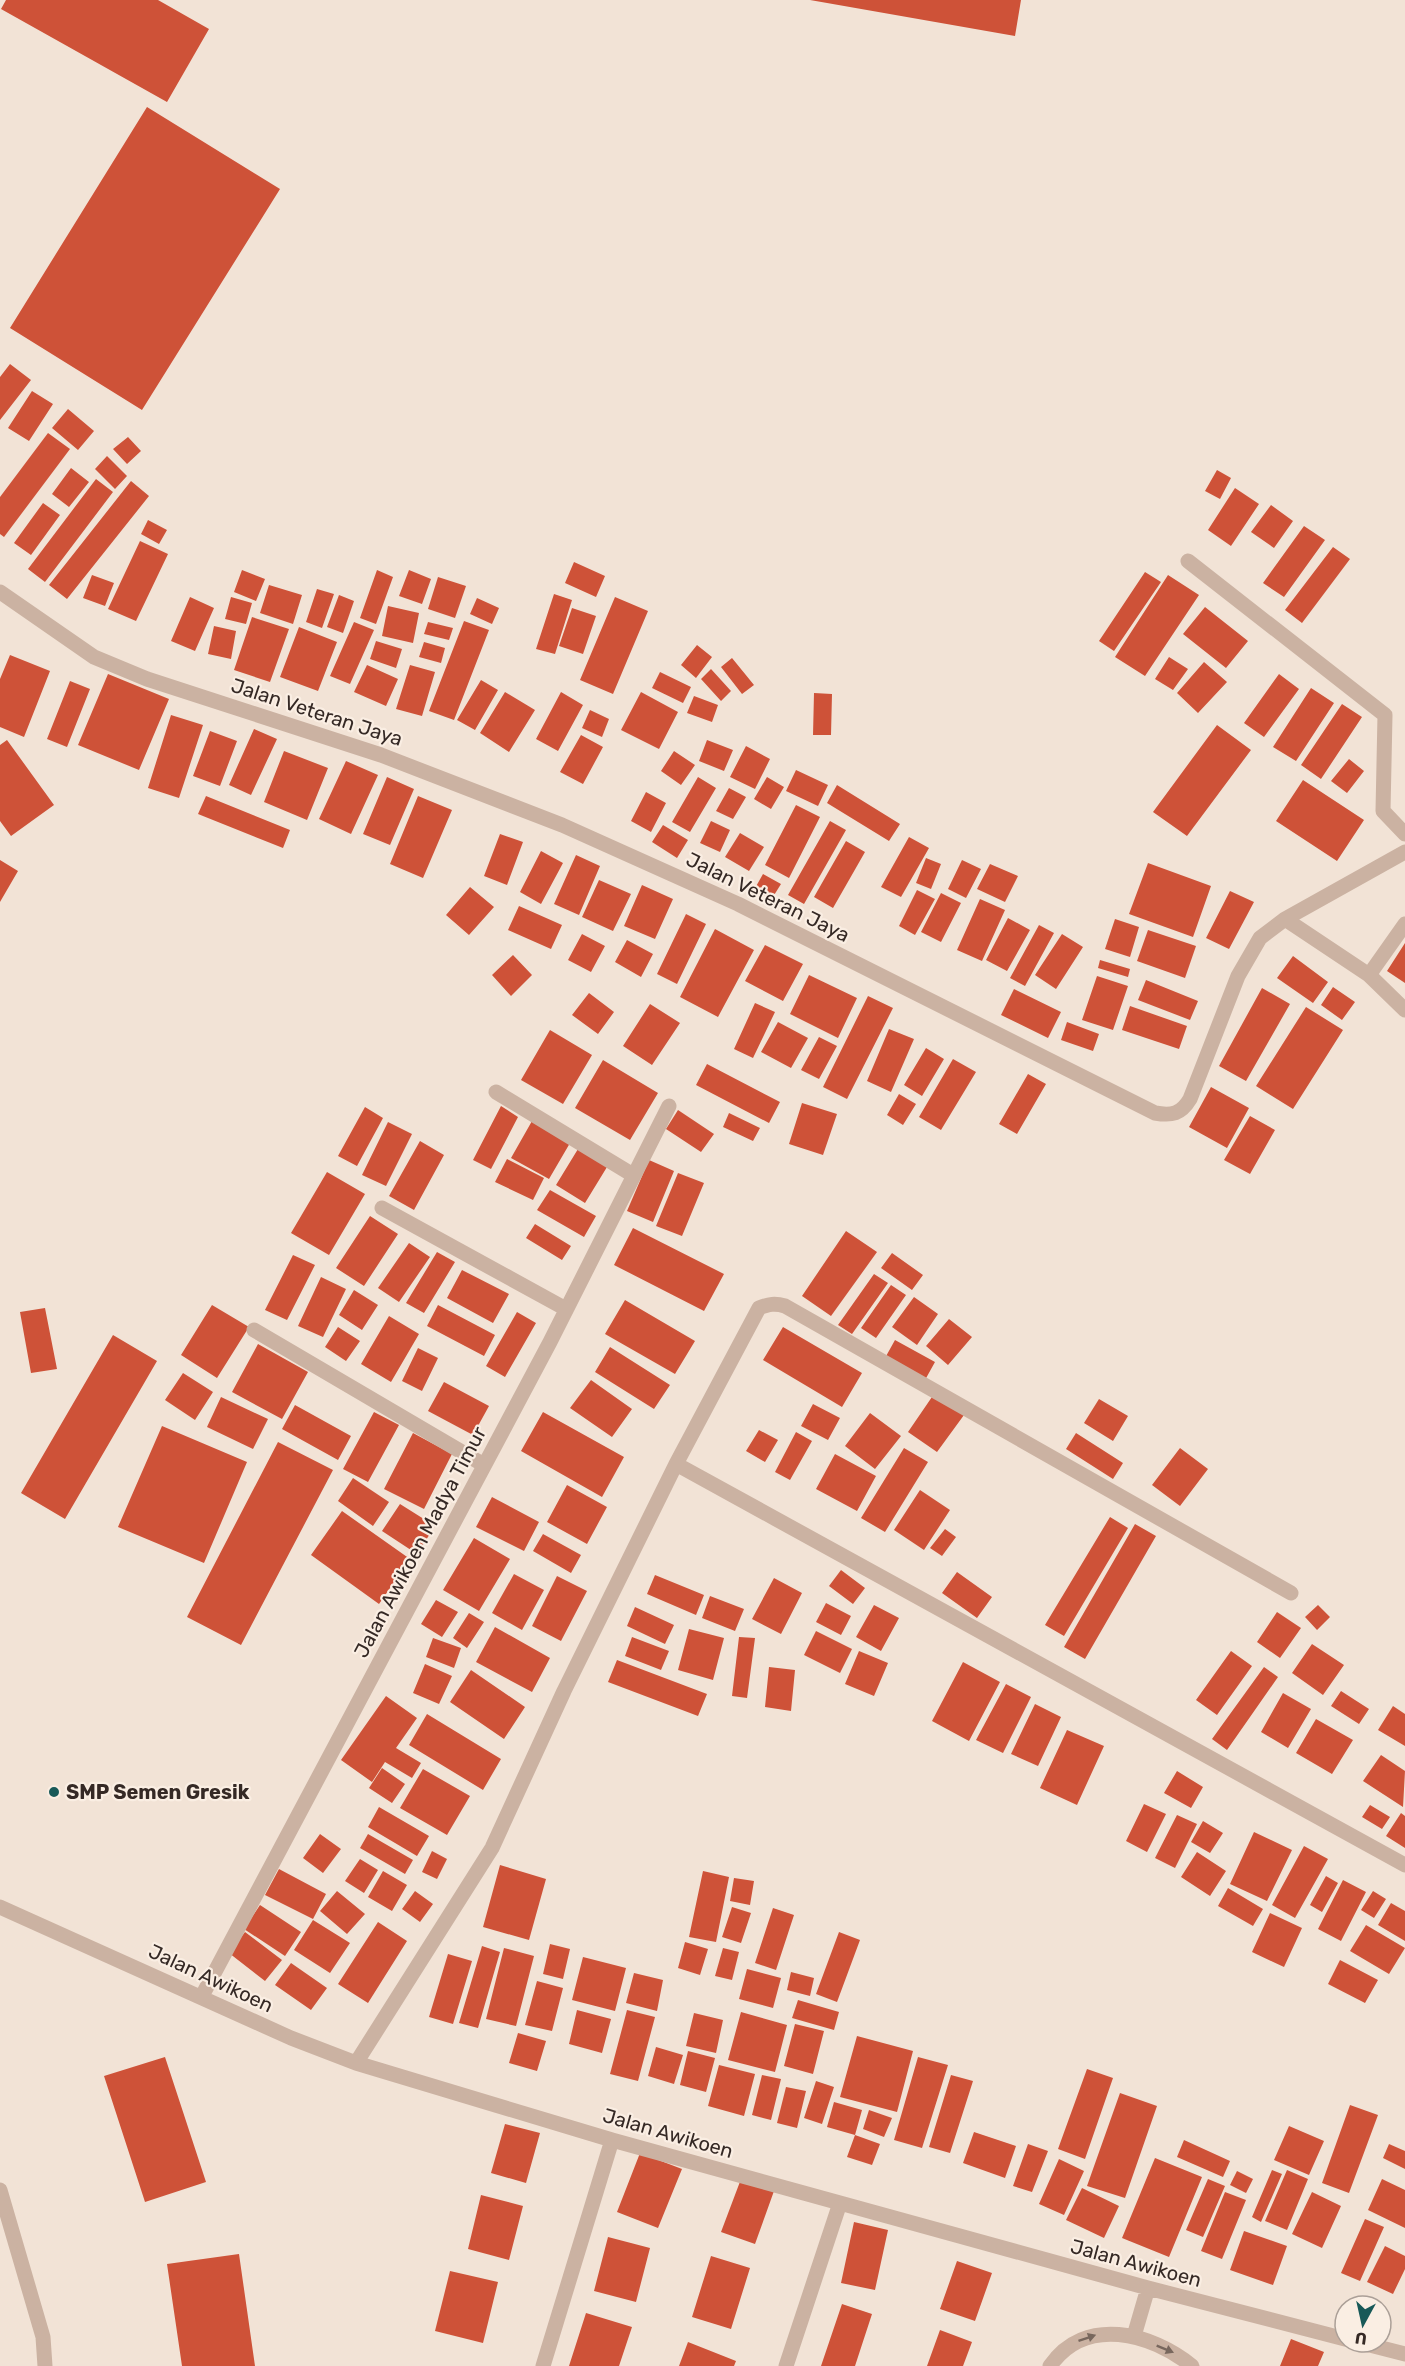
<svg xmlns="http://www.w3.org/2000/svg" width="1405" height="2366" font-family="Rubik,sans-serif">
  <rect width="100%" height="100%" fill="#f2e3d6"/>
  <path fill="#ce5238" d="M6,0H158L209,29L167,102L1,9Z
    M810,0H1021L1015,36Z
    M147,107L280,189L142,410L10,328Z
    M10,364L31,380L0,420V377Z
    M32,391L53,404L29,441L8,428Z
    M68,409L94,431L78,450L52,428Z
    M48,433L70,449L4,537L0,534V497Z
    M128,437L141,451L127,464L113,449Z
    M107,456L127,476L115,489L95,469Z
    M71,468L89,482L69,507L52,494Z
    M1217,470L1231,478L1220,499L1205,491Z
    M96,479L113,492L45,582L28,569Z
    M131,481L149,496L67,599L49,585Z
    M1235,488L1259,504L1231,546L1208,530Z
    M43,503L60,515L31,555L14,543Z
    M1271,505L1293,521L1274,548L1251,532Z
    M148,520L167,530L159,544L141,534Z
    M1304,526L1325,540L1284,597L1263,583Z
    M140,541L168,554L136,621L108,609Z
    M1333,547L1350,559L1302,623L1285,610Z
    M574,562L605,576L596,597L565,583Z
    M242,570L265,579L256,601L234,592Z
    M377,570L393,577L376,624L360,618Z
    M409,570L431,579L422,604L399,596Z
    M1145,572L1161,582L1114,651L1099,641Z
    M92,575L114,583L105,606L83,598Z
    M1168,575L1199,595L1145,676L1115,657Z
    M438,577L466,586L455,618L428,609Z
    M269,585L302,595L293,624L260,613Z
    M317,589L334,594L322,628L306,622Z
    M554,594L572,600L555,654L536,649Z
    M339,595L354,601L343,633L327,627Z
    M190,597L214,608L195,651L171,641Z
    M231,597L252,603L246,624L225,619Z
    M615,597L648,611L613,694L580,680Z
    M477,598L499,608L492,624L470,614Z
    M388,606L419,613L413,643L382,636Z
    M1205,607L1248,641L1226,668L1183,634Z
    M572,608L596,616L583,654L559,646Z
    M252,617L289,629L270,682L234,670Z
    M464,621L489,630L454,720L429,711Z
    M354,622L374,630L350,684L330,676Z
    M428,622L453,628L449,640L424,634Z
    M214,626L236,631L231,659L208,654Z
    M299,627L337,642L318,691L280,677Z
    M376,641L402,649L396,668L370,659Z
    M424,642L445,648L441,663L419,657Z
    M697,645L712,657L696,678L681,665Z
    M10,655L50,671L24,737L0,727V679Z
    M1169,657L1188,669L1173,690L1155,679Z
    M732,658L754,685L742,694L721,667Z
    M1204,662L1227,682L1198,713L1177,693Z
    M367,665L398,679L386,706L354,692Z
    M410,665L435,672L422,716L396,709Z
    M711,669L731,691L721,701L701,679Z
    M660,672L691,687L683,703L652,688Z
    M108,674L169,699L139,770L78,745Z
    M1279,674L1299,689L1264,737L1244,723Z
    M481,680L498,690L475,730L457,720Z
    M70,681L90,689L67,747L47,739Z
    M1311,688L1334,703L1296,761L1273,747Z
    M505,692L535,710L509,752L480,733Z
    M561,692L583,705L558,751L536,739Z
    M641,692L678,712L659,749L621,730Z
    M814,693L832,694L831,735H813Z
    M694,696L718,705L712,722L687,713Z
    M1342,704L1362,717L1321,779L1301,765Z
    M590,710L609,719L602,737L582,728Z
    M171,715L203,725L179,798L148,788Z
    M1217,725L1251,750L1187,836L1153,812Z
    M254,729L277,739L251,795L229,785Z
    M210,731L237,741L220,786L193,776Z
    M581,735L603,747L583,784L560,772Z
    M7,740L54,805L11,836L0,821V745Z
    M707,740L733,750L724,771L699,761Z
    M746,746L770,759L755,789L730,777Z
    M284,751L328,768L307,820L264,802Z
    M674,751L695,765L681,785L661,771Z
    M1349,759L1364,771L1347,793L1331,781Z
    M346,761L378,775L351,834L319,819Z
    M796,770L828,785L818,806L786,791Z
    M387,777L414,789L390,845L363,834Z
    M698,777L716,788L690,832L672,822Z
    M767,777L784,787L771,809L754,799Z
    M1303,780L1364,820L1337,861L1276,821Z
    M837,785L900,824L889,841L827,803Z
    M729,788L746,797L733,819L716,811Z
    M646,792L666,803L651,832L631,821Z
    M206,796L290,830L283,848L198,814Z
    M418,796L452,810L423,878L390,864Z
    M796,805L820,817L789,878L765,865Z
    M711,821L730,830L720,852L700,843Z
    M830,821L846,830L804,904L788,895Z
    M663,825L688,840L677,858L652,842Z
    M740,833L764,847L749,871L725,857Z
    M500,834L523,842L507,885L484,876Z
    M909,837L929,848L901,897L881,887Z
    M846,841L865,852L833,908L814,897Z
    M541,851L563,863L541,904L520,892Z
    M576,855L600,866L579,915L554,904Z
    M926,858L941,864L931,889L916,883Z
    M0,860L18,871L0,902Z
    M962,860L981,869L966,898L948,889Z
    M1148,863L1211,886L1193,937L1129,914Z
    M990,864L1018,876L1005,902L977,889Z
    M763,874L781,884L771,900L754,890Z
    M599,880L631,894L613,931L582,917Z
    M642,885L673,899L655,939L624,926Z
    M470,887L494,907L469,935L446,915Z
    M917,890L935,899L915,935L899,926Z
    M1230,891L1254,902L1229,949L1206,938Z
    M941,893L961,903L941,942L921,932Z
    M980,899L1005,910L982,961L957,950Z
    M519,906L562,925L551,949L508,930Z
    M686,914L706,924L677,984L657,974Z
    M1008,918L1030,930L1007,971L986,960Z
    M1115,919L1139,927L1130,957L1105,949Z
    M1039,925L1054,933L1025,986L1010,978Z
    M715,929L754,950L718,1017L680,997Z
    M1148,930L1196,946L1185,978L1137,961Z
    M582,934L605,946L591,972L568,960Z
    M1062,934L1083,947L1056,989L1035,975Z
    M627,940L653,954L641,977L615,962Z
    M1405,943V983L1387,971Z
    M765,945L803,964L783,1001L745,981Z
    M513,955L532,975L511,996L492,975Z
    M1293,956L1328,982L1313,1003L1277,978Z
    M1100,960L1130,969L1128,977L1098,968Z
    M809,975L857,998L838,1038L790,1014Z
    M1097,976L1128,986L1113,1030L1082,1020Z
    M1146,980L1198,1001L1190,1020L1138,1000Z
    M1333,987L1355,1002L1342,1020L1321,1005Z
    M1262,988L1290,1004L1246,1081L1219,1066Z
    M1014,989L1061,1012L1048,1038L1001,1015Z
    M589,993L614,1012L598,1034L572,1015Z
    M868,996L893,1008L847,1099L823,1087Z
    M755,1003L775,1012L753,1058L734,1049Z
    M650,1004L680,1023L652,1065L623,1046Z
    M1130,1006L1187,1026L1179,1049L1122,1030Z
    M1306,1007L1343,1030L1293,1109L1256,1086Z
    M778,1022L808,1038L791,1068L761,1052Z
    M1067,1022L1099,1034L1093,1051L1061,1040Z
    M889,1029L914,1039L891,1092L867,1081Z
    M550,1030L592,1055L563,1104L521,1080Z
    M819,1037L837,1046L819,1079L801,1070Z
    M926,1048L944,1059L922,1096L904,1085Z
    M953,1059L976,1072L941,1130L919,1117Z
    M603,1060L658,1093L630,1140L575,1108Z
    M707,1064L780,1102L769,1123L696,1085Z
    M1028,1074L1046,1084L1017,1134L999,1124Z
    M1211,1087L1249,1108L1227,1148L1189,1127Z
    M899,1094L916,1104L903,1125L887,1115Z
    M802,1103L837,1114L823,1155L789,1144Z
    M501,1106L518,1117L491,1169L473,1160Z
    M365,1107L383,1118L357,1166L338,1156Z
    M678,1110L714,1134L701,1152L666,1129Z
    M729,1113L760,1128L753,1141L723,1127Z
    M1250,1116L1275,1130L1250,1174L1224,1160Z
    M532,1121L570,1143L549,1179L511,1158Z
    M388,1122L412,1134L386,1186L362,1175Z
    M420,1141L444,1155L414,1210L389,1196Z
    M578,1149L607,1167L585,1203L556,1185Z
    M507,1159L544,1178L533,1200L495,1182Z
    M649,1160L674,1171L653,1222L627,1211Z
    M327,1172L365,1194L329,1255L291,1233Z
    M678,1173L704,1183L682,1236L656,1226Z
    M550,1190L596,1216L584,1237L537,1210Z
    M370,1216L398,1234L364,1286L336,1268Z
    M535,1224L571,1246L562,1260L526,1238Z
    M633,1228L724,1274L704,1311L614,1265Z
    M846,1231L877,1252L831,1316L802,1296Z
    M409,1243L430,1257L399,1302L378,1288Z
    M437,1252L455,1262L424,1313L406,1303Z
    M892,1253L923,1275L912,1290L881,1268Z
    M293,1255L315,1265L287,1320L265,1310Z
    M462,1270L509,1294L493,1323L447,1298Z
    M874,1274L888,1283L852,1334L838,1325Z
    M321,1277L346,1289L323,1337L298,1326Z
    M891,1285L906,1295L876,1338L861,1328Z
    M354,1290L378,1305L362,1330L339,1315Z
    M914,1297L938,1314L917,1345L892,1327Z
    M625,1300L695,1341L675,1374L605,1334Z
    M212,1305L249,1327L217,1378L181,1355Z
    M438,1305L495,1335L484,1356L427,1326Z
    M45,1308L57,1369L31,1373L20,1312Z
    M517,1312L536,1323L505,1377L486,1366Z
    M389,1316L419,1334L391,1382L361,1364Z
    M949,1319L972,1337L948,1365L926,1346Z
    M338,1327L360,1341L346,1361L325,1347Z
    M783,1327L862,1373L842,1407L763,1360Z
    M113,1335L157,1361L65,1519L21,1493Z
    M895,1340L935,1362L925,1380L885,1358Z
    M258,1344L308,1372L282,1419L232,1392Z
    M610,1347L670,1385L654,1409L595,1372Z
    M418,1348L438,1358L422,1391L402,1381Z
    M183,1373L213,1392L195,1420L165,1400Z
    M591,1380L632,1409L612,1437L570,1408Z
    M444,1382L489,1406L473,1435L428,1411Z
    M934,1394L964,1415L937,1452L908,1432Z
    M221,1397L268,1419L253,1449L207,1427Z
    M1099,1399L1128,1416L1113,1441L1084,1423Z
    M813,1404L840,1418L828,1440L801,1426Z
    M295,1405L351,1436L338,1460L282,1429Z
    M374,1412L399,1425L368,1482L343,1469Z
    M543,1412L624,1457L602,1497L521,1451Z
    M870,1413L901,1436L875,1469L845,1446Z
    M162,1426L247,1462L204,1563L118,1527Z
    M759,1430L778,1440L765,1462L746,1451Z
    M796,1432L812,1441L790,1480L775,1472Z
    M413,1433L452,1454L424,1509L384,1489Z
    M1076,1433L1123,1463L1113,1479L1066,1449Z
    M278,1442L333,1470L241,1645L187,1617Z
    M904,1448L928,1462L885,1532L861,1518Z
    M1180,1448L1208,1469L1180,1506L1152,1485Z
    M835,1454L876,1476L857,1511L816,1489Z
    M353,1478L389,1502L373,1526L338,1501Z
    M567,1485L607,1507L587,1544L547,1522Z
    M920,1490L950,1510L924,1550L894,1530Z
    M492,1497L539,1522L524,1551L476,1527Z
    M400,1504L435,1526L417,1554L382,1531Z
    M342,1511L410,1559L379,1604L311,1555Z
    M1110,1517L1128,1528L1064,1636L1045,1625Z
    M1135,1524L1156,1536L1085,1659L1064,1647Z
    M945,1529L956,1537L942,1556L930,1548Z
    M543,1534L581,1555L571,1573L533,1551Z
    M474,1538L510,1559L479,1611L443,1590Z
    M841,1570L865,1588L853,1604L829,1586Z
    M957,1572L992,1597L977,1618L942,1593Z
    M514,1574L544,1590L522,1630L492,1613Z
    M655,1575L704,1595L696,1615L647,1594Z
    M557,1576L587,1591L561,1641L532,1626Z
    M774,1578L802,1593L781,1634L752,1619Z
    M710,1596L744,1609L735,1631L702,1618Z
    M436,1600L458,1612L442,1637L421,1624Z
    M826,1603L851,1616L841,1635L816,1622Z
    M874,1605L899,1618L881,1651L856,1637Z
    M1318,1605L1330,1617L1317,1630L1305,1617Z
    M635,1607L674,1625L665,1644L627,1626Z
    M1277,1612L1301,1628L1280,1658L1257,1642Z
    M469,1613L484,1622L467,1648L453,1638Z
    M495,1627L550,1658L532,1692L476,1662Z
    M689,1629L724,1638L713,1680L678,1670Z
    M816,1631L852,1649L840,1673L804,1655Z
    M632,1637L669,1651L661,1670L625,1656Z
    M739,1637L755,1638L747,1698L732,1696Z
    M433,1638L461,1648L454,1668L426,1657Z
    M1312,1644L1344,1665L1323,1695L1292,1673Z
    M859,1651L888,1663L874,1696L845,1684Z
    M1231,1651L1252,1666L1217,1715L1196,1700Z
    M617,1660L707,1694L698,1716L608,1682Z
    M963,1662L1000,1682L969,1741L932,1721Z
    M425,1664L452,1676L439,1704L413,1693Z
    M769,1667L795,1670L791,1711L765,1707Z
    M1264,1667L1278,1677L1227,1750L1212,1739Z
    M471,1670L525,1707L504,1739L450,1702Z
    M1006,1684L1031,1697L1003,1753L976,1740Z
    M1341,1691L1369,1709L1359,1724L1331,1706Z
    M1283,1693L1311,1709L1288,1748L1261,1732Z
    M386,1696L417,1718L396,1748L421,1763L412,1778L385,1762L372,1782L341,1760Z
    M1035,1704L1061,1717L1038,1766L1011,1754Z
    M1393,1706L1405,1714V1746L1378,1730Z
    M427,1714L501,1759L483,1790L409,1745Z
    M1316,1719L1353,1740L1332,1774L1296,1753Z
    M1067,1730L1104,1746L1077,1805L1040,1788Z
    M1381,1755L1405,1771L1403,1807L1363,1781Z
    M382,1768L405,1784L392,1803L369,1788Z
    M423,1769L470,1796L447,1835L400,1808Z
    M1177,1771L1203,1787L1191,1808L1164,1793Z
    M1144,1804L1166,1814L1147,1852L1126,1841Z
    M1370,1805L1390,1817L1382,1829L1362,1817Z
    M379,1807L429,1836L417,1856L368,1827Z
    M1401,1813L1405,1816V1848L1386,1836Z
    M1177,1815L1197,1824L1175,1868L1155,1858Z
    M1203,1821L1223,1833L1210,1853L1191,1842Z
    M1254,1832L1292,1850L1267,1901L1230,1884Z
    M320,1834L341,1849L323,1873L303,1858Z
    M368,1834L413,1860L405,1874L360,1848Z
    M1304,1846L1328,1859L1295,1918L1272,1905Z
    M432,1851L447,1859L437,1879L422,1872Z
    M1197,1852L1226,1871L1210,1896L1181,1877Z
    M360,1859L378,1870L364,1893L345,1881Z
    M500,1865L546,1879L529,1940L483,1927Z
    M279,1869L326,1894L313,1919L265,1895Z
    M383,1871L407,1885L392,1911L368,1897Z
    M703,1871L729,1877L716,1942L689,1937Z
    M1326,1876L1338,1883L1322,1912L1310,1905Z
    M734,1878L754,1881L750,1905L730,1901Z
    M1343,1880L1366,1892L1341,1941L1318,1929Z
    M1228,1888L1263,1909L1253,1926L1218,1906Z
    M337,1891L365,1914L347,1934L320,1911Z
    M415,1891L433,1904L420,1922L402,1909Z
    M1373,1891L1386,1899L1374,1918L1361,1910Z
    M1391,1903L1405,1911V1941L1378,1925Z
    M260,1905L301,1932L285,1956L244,1929Z
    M732,1907L751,1913L741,1943L722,1937Z
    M773,1908L794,1915L776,1970L755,1963Z
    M1270,1913L1302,1928L1284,1967L1252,1952Z
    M313,1920L350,1943L330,1973L294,1950Z
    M378,1922L407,1941L368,2003L338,1984Z
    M1366,1925L1405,1948L1389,1974L1350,1951Z
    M245,1932L282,1960L265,1981L229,1953Z
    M839,1932L860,1940L837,2002L816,1994Z
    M685,1942L708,1949L700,1975L678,1968Z
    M550,1944L570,1949L563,1979L543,1974Z
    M482,1946L500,1952L478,2028L459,2023Z
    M504,1948L534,1956L516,2026L486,2019Z
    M723,1948L739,1952L732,1980L715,1976Z
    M448,1954L472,1961L453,2024L429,2017Z
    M583,1957L626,1968L615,2011L572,2000Z
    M1340,1960L1378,1980L1365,2003L1328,1984Z
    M291,1963L327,1988L311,2010L275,1985Z
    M747,1969L781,1978L773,2008L739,1999Z
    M791,1972L814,1978L810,1996L787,1990Z
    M634,1973L663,1980L657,2011L626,2003Z
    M537,1981L563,1988L552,2031L525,2025Z
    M798,2000L839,2012L834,2030L792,2018Z
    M577,2010L611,2019L602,2053L569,2044Z
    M627,2010L655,2017L638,2081L610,2074Z
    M741,2012L787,2025L775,2072L728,2060Z
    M694,2013L723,2020L716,2053L686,2046Z
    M795,2024L824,2031L813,2074L784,2066Z
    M518,2033L546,2041L537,2071L509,2063Z
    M857,2036L913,2051L897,2112L840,2097Z
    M656,2047L683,2055L674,2084L648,2076Z
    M688,2051L715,2058L706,2092L680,2085Z
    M165,2057L206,2182L145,2202L104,2076Z
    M918,2057L948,2065L922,2148L894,2140Z
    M719,2065L755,2074L744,2116L708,2106Z
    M1087,2069L1113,2078L1085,2159L1058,2149Z
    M762,2075L781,2079L771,2120L752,2115Z
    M951,2075L973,2081L950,2153L929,2147Z
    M816,2081L834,2087L822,2124L804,2118Z
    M786,2087L806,2091L797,2128L777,2123Z
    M1120,2093L1157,2106L1125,2198L1087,2186Z
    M834,2102L862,2110L855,2135L827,2127Z
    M1350,2105L1378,2115L1349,2193L1322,2183Z
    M869,2110L892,2118L884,2137L863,2129Z
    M505,2124L540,2133L526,2183L491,2173Z
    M1289,2126L1324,2141L1309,2175L1274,2160Z
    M974,2132L1016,2146L1005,2178L963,2163Z
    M855,2135L880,2144L872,2165L847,2157Z
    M1184,2140L1230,2161L1223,2177L1177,2157Z
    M1028,2144L1048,2151L1032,2192L1013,2186Z
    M1389,2144L1405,2151V2169L1383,2158Z
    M640,2153L682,2169L658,2228L617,2212Z
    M1155,2158L1202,2177L1169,2257L1122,2238Z
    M1059,2159L1084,2171L1064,2215L1039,2204Z
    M1272,2170L1282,2174L1261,2222L1252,2217Z
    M1287,2170L1308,2179L1287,2230L1265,2221Z
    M1237,2171L1253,2179L1246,2193L1230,2185Z
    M741,2179L774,2191L755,2244L721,2232Z
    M1208,2179L1225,2186L1203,2237L1186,2230Z
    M1382,2179L1405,2190V2228L1368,2210Z
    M1082,2188L1119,2206L1104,2238L1066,2220Z
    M1225,2192L1246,2200L1222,2259L1201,2251Z
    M1312,2192L1341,2206L1322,2248L1292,2234Z
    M481,2195L523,2206L509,2260L468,2249Z
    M1365,2219L1384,2227L1360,2281L1341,2273Z
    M854,2222L888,2230L875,2290L841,2283Z
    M1244,2231L1287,2246L1273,2285L1230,2270Z
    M608,2237L650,2248L636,2302L594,2291Z
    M1385,2246L1405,2256V2269L1393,2294L1367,2282Z
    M239,2254L255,2366H182L167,2264Z
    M711,2256L750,2268L731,2329L692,2317Z
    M957,2261L992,2273L975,2321L940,2309Z
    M450,2271L498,2282L483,2343L435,2331Z
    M842,2304L872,2314L855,2366H821Z
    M586,2313L632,2327L619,2366H569Z
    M940,2330L972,2342L963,2366H927Z
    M1291,2339L1324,2352L1318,2366H1280Z
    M688,2342L736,2361L734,2366H679Z"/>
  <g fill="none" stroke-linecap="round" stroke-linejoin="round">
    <path stroke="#cbb2a2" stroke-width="15" d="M1188,561L1385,715L1383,811L1405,834
      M0,592L94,657L147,679L381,755L562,825L738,904L1155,1113C1172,1116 1181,1114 1190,1099L1238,976L1260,938L1285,919L1405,852
      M1285,919L1369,975L1405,1010
      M1369,975L1405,924
      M496,1092L633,1175
      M382,1208L566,1309
      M254,1330L484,1465
      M676,1464L1405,1865
      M0,1907L291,2038L356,2063L612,2140L1148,2288L1345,2339
      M202,1996L550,1342L669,1106
      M356,2063L492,1848L564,1691L676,1464L759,1308C769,1304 775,1303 785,1306L1291,1593
      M0,2190L43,2337L45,2366
      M1134,2336L1148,2288
      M1358,2342L1405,2354
      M543,2366L612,2140
      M786,2366L840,2203
      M1050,2366C1085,2315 1151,2333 1192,2366"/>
  </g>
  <defs><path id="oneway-solid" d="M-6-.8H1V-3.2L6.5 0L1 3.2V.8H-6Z" transform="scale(1.5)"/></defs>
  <g fill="#78675d">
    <use href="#oneway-solid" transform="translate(1087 2338) rotate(-19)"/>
    <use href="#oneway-solid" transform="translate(1165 2349) rotate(22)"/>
  </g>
  <circle fill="#185958" stroke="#faeee3" stroke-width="2" cx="54" cy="1792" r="6"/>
  <g text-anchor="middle" stroke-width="4.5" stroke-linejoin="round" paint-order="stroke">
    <g font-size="20" fill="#352925" stroke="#faeee3">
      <text transform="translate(317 712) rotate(18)" y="7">Jalan Veteran Jaya</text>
      <text transform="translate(768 897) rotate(26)" y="7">Jalan Veteran Jaya</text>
      <text transform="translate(420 1542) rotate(-62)" y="7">Jalan Awikoen Madya Timur</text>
      <text transform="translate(211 1978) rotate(25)" y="7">Jalan Awikoen</text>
      <text transform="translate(668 2133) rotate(16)" y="7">Jalan Awikoen</text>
      <text transform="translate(1136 2263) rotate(15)" y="7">Jalan Awikoen</text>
    </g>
    <g font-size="20" font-weight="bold" fill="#352925" stroke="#faeee3" text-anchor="start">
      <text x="66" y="1799">SMP Semen Gresik</text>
    </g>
  </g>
  <g transform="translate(1363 2324) rotate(188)"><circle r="28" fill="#faeee3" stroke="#ab9f97" stroke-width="1.5"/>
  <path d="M0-4.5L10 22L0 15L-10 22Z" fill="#185958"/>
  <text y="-9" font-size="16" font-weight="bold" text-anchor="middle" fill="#352925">U</text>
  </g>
</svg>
